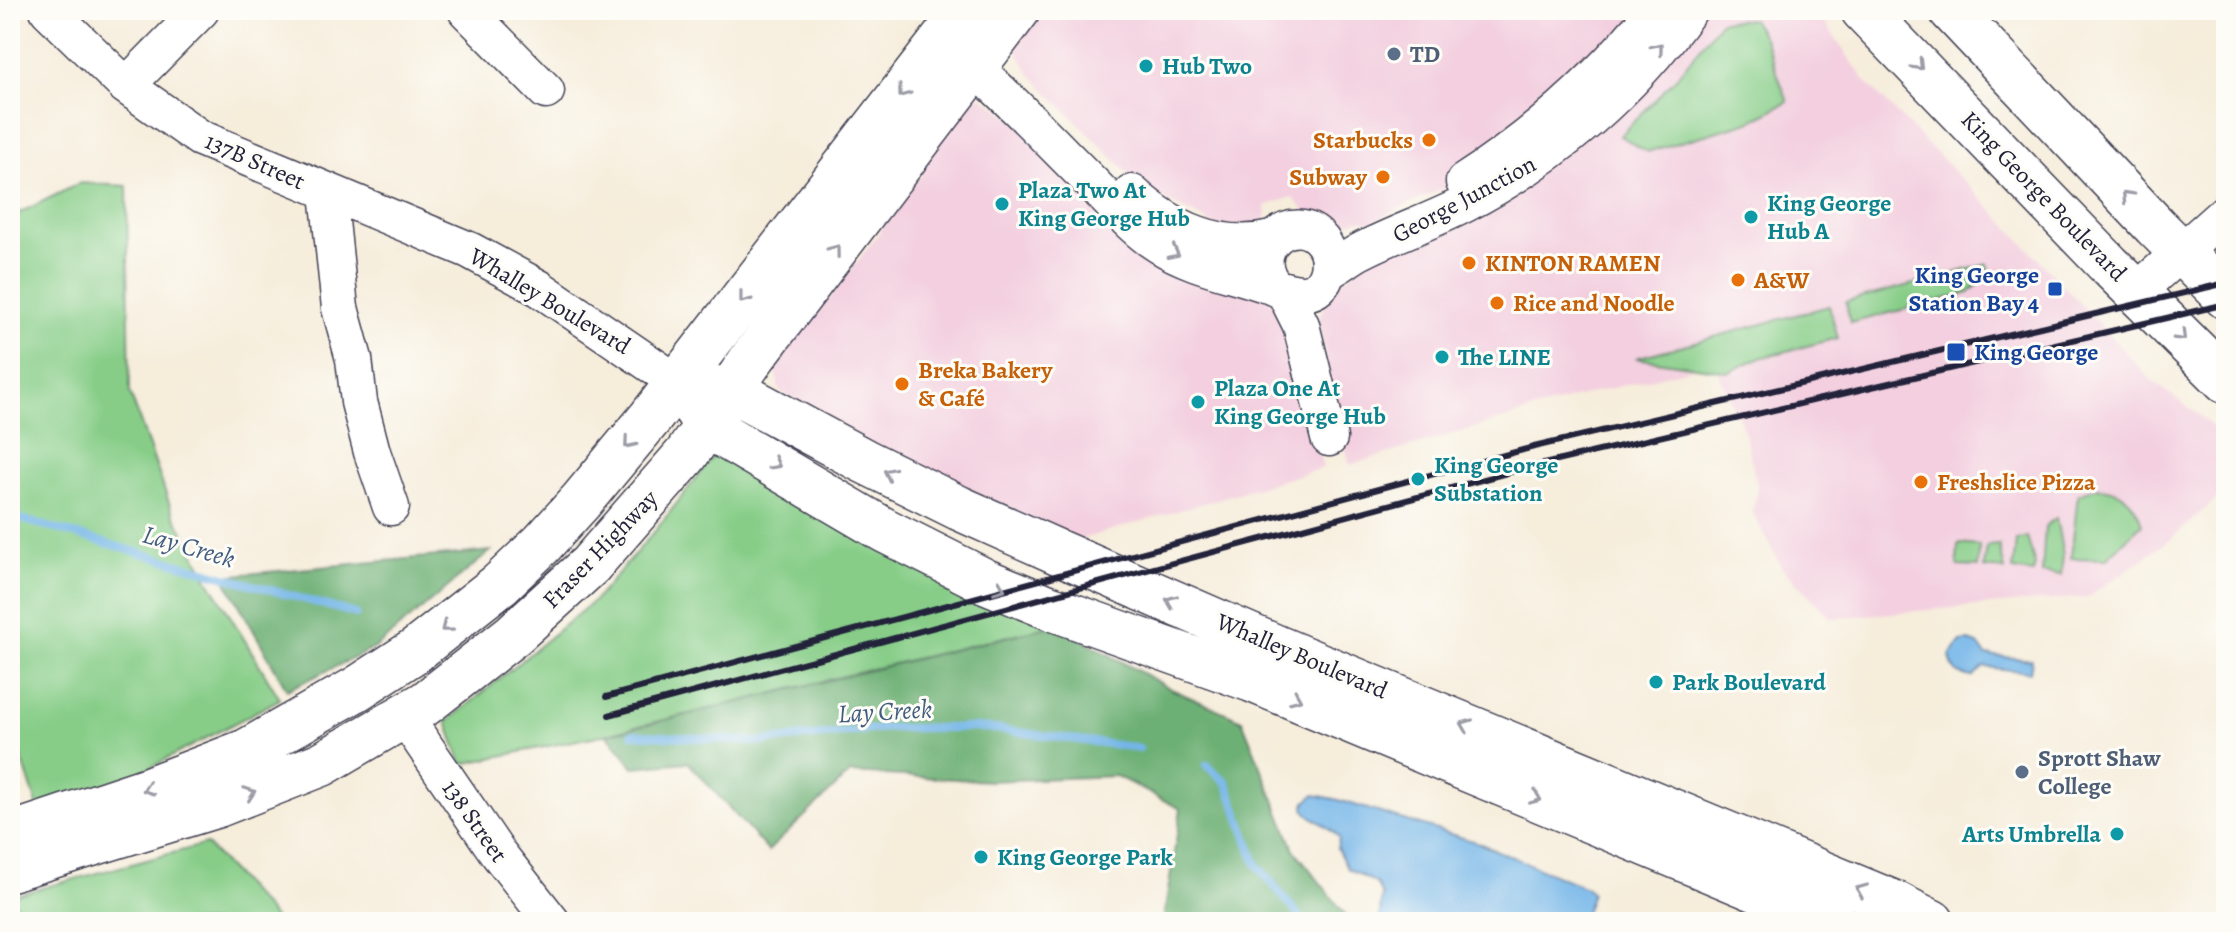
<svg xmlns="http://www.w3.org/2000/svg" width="2236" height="932" font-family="Alegreya,serif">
  <rect width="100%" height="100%" fill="#fdfcf7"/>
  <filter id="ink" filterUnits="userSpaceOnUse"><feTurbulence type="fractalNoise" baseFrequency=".0125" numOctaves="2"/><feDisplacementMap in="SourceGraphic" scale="16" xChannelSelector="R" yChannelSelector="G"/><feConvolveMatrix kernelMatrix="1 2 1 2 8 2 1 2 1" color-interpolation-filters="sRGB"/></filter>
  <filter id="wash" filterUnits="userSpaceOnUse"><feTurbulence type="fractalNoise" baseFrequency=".006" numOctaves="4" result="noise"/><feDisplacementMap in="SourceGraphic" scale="32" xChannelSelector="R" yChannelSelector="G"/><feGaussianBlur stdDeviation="1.8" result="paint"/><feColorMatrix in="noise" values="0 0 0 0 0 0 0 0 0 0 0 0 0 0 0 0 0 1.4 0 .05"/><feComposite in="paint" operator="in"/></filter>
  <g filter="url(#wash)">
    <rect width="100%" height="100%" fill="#f6eddb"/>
    <path fill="#f3cfdf" d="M1034,10H1648L1470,172L1444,188L1370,222L1361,219L1336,226L1321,223L1309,216L1293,197L1265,206L1267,214L1260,228L1234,235L1144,189L1030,74L1017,51L1016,42Z
      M1696,10H1816L1865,81L2006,224L2151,380L2203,418L2226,440V491L2167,542L2088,597L1831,618L1782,568L1752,511L1757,495V485L1743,427L1714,363L1584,395L1350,465L1339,426L1319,322L1322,310L1336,285Z
      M981,96L1264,294L1281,312L1323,468L1078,540L905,464L779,391L775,368L779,354L836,291L922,174L920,158L971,99Z"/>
    <path fill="#87cd88" stroke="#547862" stroke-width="2" d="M1752,19L1764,38L1788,102L1749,122L1647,152L1620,136L1676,78L1721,21Z
      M80,183L127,186L130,393L172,511L205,574L280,699L140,773L38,808L10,721V214L13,216Z
      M1988,264L1990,274L1969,293L1850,323L1846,302Z
      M1829,306L1838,338L1756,359L1729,372L1636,358Z
      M719,449L1055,625L607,734L462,764L447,722L595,600L655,531Z
      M2095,488C2121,488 2134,499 2142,524L2106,559L2071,558L2078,494Z
      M2056,518L2063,555L2061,575L2042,573L2045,526Z
      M2027,537L2035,565L2033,573L2013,570L2016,540Z
      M1958,544L1979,546L1978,567L1957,566Z
      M1999,545L2005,570L1984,568L1987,546Z
      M206,844L278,922H28L11,896Z"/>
    <path fill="#6db074" stroke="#486958" stroke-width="2" d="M491,551L375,648L287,690L223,576Z
      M1055,625L1171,689L1242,720L1294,849L1351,922H1163L1181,809L1116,776L990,781L850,773L768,851L688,762L634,767L607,734Z"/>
    <path fill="#73b5e8" stroke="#4a6c92" stroke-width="2" d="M1969,641L1978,644L1986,655L2032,660L2030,672L1984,667L1973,677C1958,675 1952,671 1950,656L1961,642Z
      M1314,795L1335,799L1476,842L1587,888L1592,893L1582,922H1379L1382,895L1376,883L1347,868L1337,848L1339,838C1333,827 1315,823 1304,809L1306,802Z"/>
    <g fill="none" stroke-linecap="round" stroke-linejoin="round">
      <path stroke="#73b5e8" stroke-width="8" d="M10,516L356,614
        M632,734L758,742L888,728H986L1139,748
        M1207,765L1227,783L1257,865L1304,922
        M1659,922C1669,916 1677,919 1687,922"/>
    </g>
  </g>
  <g filter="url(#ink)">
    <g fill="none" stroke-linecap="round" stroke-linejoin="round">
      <g stroke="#424053" stroke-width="39">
        <path id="minor" d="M48,10L126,86L200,138L469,250L539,288L678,383
          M466,10L546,91
          M960,44L974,67C1015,104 1053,144 1092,183C1113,204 1133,229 1159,245C1192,266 1231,272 1268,285C1290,292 1319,304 1328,270C1330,260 1328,249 1322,241C1295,207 1241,249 1276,288
          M126,86L201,10
          M1464,182C1537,135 1601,77 1655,10
          M328,192L340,308L354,359L359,402L372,452L391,507
          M1132,193C1170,228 1221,252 1272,239
          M1328,271C1339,266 1348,258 1359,252C1393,234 1430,222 1465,204C1553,158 1631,92 1689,10
          M2136,292L2226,212
          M1285,293L1301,325L1329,438
          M404,716L497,852L552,922"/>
      </g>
      <g stroke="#424053" stroke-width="47">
        <path id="major" d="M1863,10L2109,265L2226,381
          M1951,10L2155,226L2226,297
          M678,383L732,390L864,461L959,508L1060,553L1278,648L1892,902L1932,922
          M690,401L707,426L884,530L985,581L1051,608L1252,680L1834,922
          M10,835L151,788L247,751L358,688L415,651L500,584L542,544L581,501L651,417L966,10
          M10,869L218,805L322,764L426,703L513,635L590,565L686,455L754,356L1018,10"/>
      </g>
      <use href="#minor" stroke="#fff" stroke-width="36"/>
      <use href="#major" stroke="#fff" stroke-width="44"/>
      <path stroke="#22223b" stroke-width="6" d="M606,697L1534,447L2226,283
        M609,715L1518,470L2226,304"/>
    </g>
    <defs><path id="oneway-chevron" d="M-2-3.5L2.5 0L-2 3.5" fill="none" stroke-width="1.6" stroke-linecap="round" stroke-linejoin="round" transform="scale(2)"/></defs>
    <g stroke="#9c9ca7">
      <use href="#oneway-chevron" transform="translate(1658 48) rotate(-50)"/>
      <use href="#oneway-chevron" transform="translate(1918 65) rotate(46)"/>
      <use href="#oneway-chevron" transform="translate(903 92) rotate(127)"/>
      <use href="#oneway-chevron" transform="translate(2127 196) rotate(-134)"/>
      <use href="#oneway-chevron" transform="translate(835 250) rotate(-53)"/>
      <use href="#oneway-chevron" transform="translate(1174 253) rotate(27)"/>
      <use href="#oneway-chevron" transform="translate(744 298) rotate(128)"/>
      <use href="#oneway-chevron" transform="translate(2181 336) rotate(45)"/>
      <use href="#oneway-chevron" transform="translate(629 443) rotate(130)"/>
      <use href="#oneway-chevron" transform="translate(775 464) rotate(29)"/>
      <use href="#oneway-chevron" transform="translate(889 473) rotate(-154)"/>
      <use href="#oneway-chevron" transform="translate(1000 588) rotate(22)"/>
      <use href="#oneway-chevron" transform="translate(1171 601) rotate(-158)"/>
      <use href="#oneway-chevron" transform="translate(446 627) rotate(142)"/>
      <use href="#oneway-chevron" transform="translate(1296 698) rotate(23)"/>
      <use href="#oneway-chevron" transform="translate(1466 725) rotate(-158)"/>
      <use href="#oneway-chevron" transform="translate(148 789) rotate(160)"/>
      <use href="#oneway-chevron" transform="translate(250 793) rotate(-20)"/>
      <use href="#oneway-chevron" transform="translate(1536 798) rotate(22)"/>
      <use href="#oneway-chevron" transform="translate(1861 890) rotate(-158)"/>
    </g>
  </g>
  <g fill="#5c6f8a" stroke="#fdfcf7" stroke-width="3">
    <circle cx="1394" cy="54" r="8"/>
    <circle cx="2022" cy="772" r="8"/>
  </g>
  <g fill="#0f9aa8" stroke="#fdfcf7" stroke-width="3">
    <circle cx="1146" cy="66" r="8"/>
    <circle cx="1002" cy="204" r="8"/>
    <circle cx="1751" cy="217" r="8"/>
    <circle cx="1442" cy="357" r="8"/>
    <circle cx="1198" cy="402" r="8"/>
    <circle cx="1418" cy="479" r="8"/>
    <circle cx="1656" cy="682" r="8"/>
    <circle cx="2117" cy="834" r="8"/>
    <circle cx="981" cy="857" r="8"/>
  </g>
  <g fill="#e8710a" stroke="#fdfcf7" stroke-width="3">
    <circle cx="1429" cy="140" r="8"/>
    <circle cx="1383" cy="177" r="8"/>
    <circle cx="1469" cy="263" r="8"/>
    <circle cx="1738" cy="280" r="8"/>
    <circle cx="1497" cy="303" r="8"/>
    <circle cx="902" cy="384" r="8"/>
    <circle cx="1921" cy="482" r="8"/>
  </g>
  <g fill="#1a4fb4" stroke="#fdfcf7" stroke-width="3">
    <rect x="2047" y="281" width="16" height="16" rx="4"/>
    <rect x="1946" y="342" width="20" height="20" rx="4"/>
  </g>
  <g text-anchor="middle" stroke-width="6" stroke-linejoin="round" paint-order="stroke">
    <g font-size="24" font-weight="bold" fill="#4e5e75" stroke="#fdfcf7" text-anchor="start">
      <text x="1410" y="62">TD</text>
      <text x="2038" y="766">Sprott Shaw<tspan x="2038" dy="28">College</tspan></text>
    </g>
    <g font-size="24" font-weight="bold" fill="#0d838f" stroke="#fdfcf7" text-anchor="start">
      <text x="1162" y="74">Hub Two</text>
      <text x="1018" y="198">Plaza Two At<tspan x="1018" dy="28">King George Hub</tspan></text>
      <text x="1767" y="211">King George<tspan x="1767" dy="28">Hub A</tspan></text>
      <text x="1458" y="365">The LINE</text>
      <text x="1214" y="396">Plaza One At<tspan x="1214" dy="28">King George Hub</tspan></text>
      <text x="1434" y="473">King George<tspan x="1434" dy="28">Substation</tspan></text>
      <text x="1672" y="690">Park Boulevard</text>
      <text x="2101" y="842" text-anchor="end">Arts Umbrella</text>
      <text x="997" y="865">King George Park</text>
    </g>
    <g font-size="24" font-weight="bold" fill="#c56008" stroke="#fdfcf7" text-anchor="start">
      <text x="1413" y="148" text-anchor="end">Starbucks</text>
      <text x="1367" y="185" text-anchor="end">Subway</text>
      <text x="1485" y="271">KINTON RAMEN</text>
      <text x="1754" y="288">A&amp;W</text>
      <text x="1513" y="311">Rice and Noodle</text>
      <text x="918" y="378">Breka Bakery<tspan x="918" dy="28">&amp; Café</tspan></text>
      <text x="1937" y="490">Freshslice Pizza</text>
    </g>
    <g font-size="24" fill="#22223b" stroke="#fdfcf7">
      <text transform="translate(255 161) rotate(24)" y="8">137B Street</text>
      <text transform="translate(2044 196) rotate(46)" y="8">King George Boulevard</text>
      <text transform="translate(1464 199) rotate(-28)" y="8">George Junction</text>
      <text transform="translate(550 301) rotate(31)" y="8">Whalley Boulevard</text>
      <text transform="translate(600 549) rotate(-46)" y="8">Fraser Highway</text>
      <text transform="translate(1302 656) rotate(23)" y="8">Whalley Boulevard</text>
      <text transform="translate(475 821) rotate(55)" y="8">138 Street</text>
    </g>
    <g font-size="24" font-weight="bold" fill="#164399" stroke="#fdfcf7" text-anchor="end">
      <text x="2039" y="283">King George<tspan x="2039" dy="28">Station Bay 4</tspan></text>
      <text x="1974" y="360" text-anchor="start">King George</text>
    </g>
    <g font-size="26" font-style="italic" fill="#425d80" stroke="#fdfcf7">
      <text transform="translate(189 546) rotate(16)" y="9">Lay Creek</text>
      <text transform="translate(885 711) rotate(-3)" y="9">Lay Creek</text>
    </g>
  </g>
  <rect width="2236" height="932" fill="none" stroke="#fdfcf7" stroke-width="40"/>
</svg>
